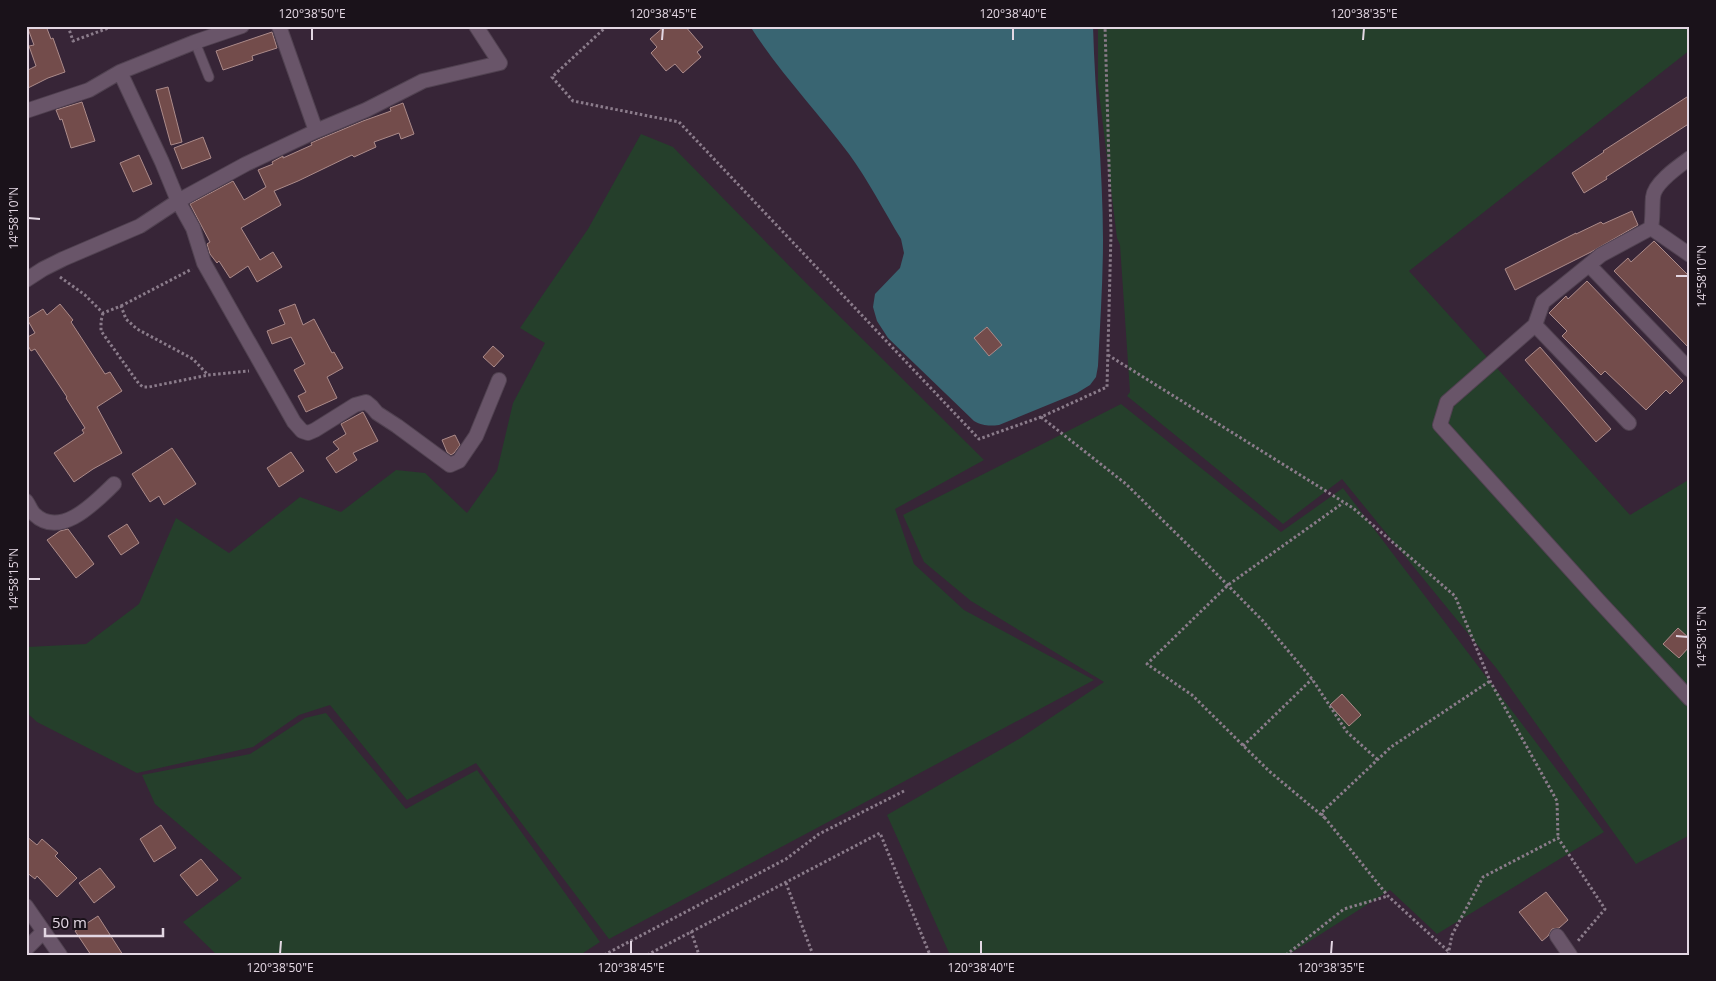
<svg xmlns="http://www.w3.org/2000/svg" width="1716" height="981" font-family="'Open Sans',sans-serif">
  <rect width="100%" height="100%" fill="#372537"/>
  <path fill="#253f2b" d="M1098,26H1690V50L1409,271L1630,515L1690,479V835L1636,864L1497,669L1342,479L1283,524L1217,469L1127,396L1130,392L1120,245L1117,238L1098,85Z
    M641,134L673,147L806,283L984,460L895,509L914,564L964,610L1094,680L609,939L476,763L407,800L330,705L299,715L253,747L137,773L37,722L26,712V649L28,647L86,644L139,604L176,518L229,553L300,497L341,512L396,470L425,473L467,513L497,471L513,403L545,343L520,328L588,229Z
    M1121,404L1281,532L1343,488L1604,832L1437,934L1390,890L1288,955H950L887,815L1019,739L1104,682L971,601L924,562L903,515Z
    M326,713L406,809L477,770L600,942L580,955H217L183,922L242,878L155,804L142,775L250,754L305,718Z"/>
  <path fill="#396572" d="M750,26H1093C1095,98 1103,169 1103,240C1103,282 1100,324 1098,366L1096,377L1090,385L1077,393L999,425C989,426 983,426 974,421L888,338L877,321L873,307L875,294L900,268L904,253L901,239C884,211 868,180 849,154C817,111 779,72 750,26Z"/>
  <path fill="#734c4b" stroke="#ac8b8a" d="M27,26H46L51,39L53,38L65,72L48,78L26,89V71L36,66L29,46L34,45Z
    M665,26H685L703,47L697,52L701,57L683,73L675,64L666,71L651,53L657,47L650,39Z
    M272,32L277,48L252,56L253,60L223,70L216,51Z
    M168,87L182,142L171,145L156,90Z
    M1690,95V123L1606,177L1607,179L1584,193L1572,173L1604,152L1603,151Z
    M82,102L95,141L71,148L62,119L60,120L56,110Z
    M403,103L414,134L401,139L399,133L374,142L376,147L354,157L352,155L298,181L274,191L281,205L241,228L260,260L273,252L282,267L257,282L248,266L230,278L219,261L217,263L210,254L207,244L210,242L190,204L233,181L244,200L266,187L258,170L273,164L272,162L283,156V158L312,145L311,143L320,139L363,121L391,111L390,108Z
    M203,137L211,158L182,169L174,148Z
    M139,155L152,184L133,192L120,163Z
    M1632,211L1638,225L1591,252L1515,290L1505,269L1576,233V234L1601,222L1603,224Z
    M1654,241L1690,277V349L1614,271L1628,258L1631,262Z
    M1587,281L1683,381L1670,394L1666,390L1646,410L1605,371L1601,375L1562,336L1567,331L1549,313L1566,296L1568,299Z
    M60,304L73,320L71,322L105,374L110,372L122,391L97,407L122,453L93,469L74,482L54,453L84,433L82,430L85,428L66,398L67,397L35,349L31,351L26,342V338L35,333L27,319L43,309L47,315Z
    M295,304L303,325L314,319L332,353L334,352L343,368L327,377L337,398L306,412L298,396L306,392L294,370L305,364L291,337L272,344L267,331L285,324L279,310Z
    M987,327L1002,345L989,356L974,338Z
    M493,346L504,356L494,367L483,357Z
    M1540,347L1611,429L1596,442L1525,360Z
    M363,412L378,441L353,453L357,460L336,473L326,458L339,449L333,442L346,434L341,424Z
    M455,435L460,445L454,453L451,455L447,452L442,440Z
    M172,448L196,484L164,505L159,496L150,502L132,474Z
    M291,452L304,471L279,487L267,468Z
    M127,524L139,543L121,555L108,536Z
    M68,529L94,564L76,578L47,540L60,531Z
    M1678,628L1690,639V646L1679,658L1663,644Z
    M1342,694L1361,715L1349,726L1330,705Z
    M161,825L176,848L154,862L140,839Z
    M26,836L37,845L42,839L58,853L55,856L77,878L57,897L37,876L35,879L26,872Z
    M201,859L218,880L197,896L180,875Z
    M100,868L115,887L94,903L79,883Z
    M1546,892L1568,920L1559,928L1552,929L1548,936L1542,941L1519,912Z
    M98,916L123,955H91L75,931Z"/>
  <g fill="none" stroke-linecap="round" stroke-linejoin="round">
    <g stroke="#514251" stroke-width="11">
      <path id="service" d="M195,42L209,77"/>
    </g>
    <g stroke="#514251" stroke-width="16">
      <path id="minor" d="M279,26L316,131
        M120,72L162,162L178,201L193,228L204,263L294,422L302,431L308,433L315,430L355,405L366,402L372,407L377,413L397,426L450,465L459,461L476,436L499,380
        M26,111L89,90L120,72L195,42L242,26
        M1651,228L1601,255L1543,302L1535,325L1447,402L1440,425L1598,600L1690,699
        M1651,228C1653,218 1652,208 1653,197C1654,183 1679,166 1690,158
        M1651,228L1690,255
        M1589,265L1690,370
        M26,280L43,269L63,259L140,226L178,201L246,164L316,131L366,110L423,81L500,63L476,26
        M1535,325L1629,423
        M26,501C29,505 31,511 34,514C61,540 96,501 114,484
        M26,906L60,955
        M1557,936L1570,955
        M26,949L43,932"/>
    </g>
    <path stroke="#8b7c8b" stroke-width="3" stroke-dasharray="2.5 2.5" stroke-linecap="butt" d="M68,26L73,41L114,26
      M607,26L552,77L573,101L679,122L979,439L1041,417L1107,387L1111,233L1105,26
      M60,277L85,295L103,313L121,306L126,319L137,329L193,359L208,375L249,371
      M121,306L192,269
      M103,313L101,321V331L139,384L143,387H149L208,375
      M1108,355L1353,508L1455,596L1490,681L1557,801L1558,838
      M1041,417L1126,484L1200,557L1263,621L1312,679L1347,732L1378,760
      M1243,746L1312,679
      M1325,818L1269,771L1192,695L1147,664L1228,585L1343,503
      M786,883L813,955
      M691,931L699,955
      M1448,951L1388,896L1321,813L1391,747L1490,681
      M604,955L786,859L819,834L904,791
      M647,955L880,833L930,955
      M1286,955L1344,909L1388,896
      M1448,955L1452,935L1483,877L1558,838L1605,909L1577,942"/>
    <use href="#service" stroke="#695569" stroke-width="9"/>
    <use href="#minor" stroke="#695569" stroke-width="14"/>
  </g>
  <path fill="none" stroke="#e3d7e3" stroke-width="2" d="M312,40V28M662,40L663,28M1013,40V28M1363,40L1364,28M28,218L40,219M1676,276H1688M28,579H40M1676,636L1688,637M280,954L281,941M631,954V941M981,954V941M1331,954L1332,941"/>
  <rect width="1716" height="981" fill="none" stroke="#1a121a" stroke-width="55"/>
  <path d="M45 928v8h118v-8" fill="none" stroke="#e3d7e3" stroke-width="2.5"/>
  <text x="52" y="928" font-size="15" fill="#e3d7e3" stroke="#1a121a" stroke-width="4" paint-order="stroke">50 m</text>
  <rect x="28" y="28" width="1660" height="926" fill="none" stroke="#e3d7e3" stroke-width="2"/>
  <g font-size="12" text-anchor="middle" fill="#e3d7e3">
    <text x="312" y="18">120°38'50"E</text>
    <text x="663" y="18">120°38'45"E</text>
    <text x="1013" y="18">120°38'40"E</text>
    <text x="1364" y="18">120°38'35"E</text>
    <text transform="translate(14 218) rotate(-90)" y="4">14°58'10"N</text>
    <text transform="translate(1702 276) rotate(-90)" y="4">14°58'10"N</text>
    <text transform="translate(14 579) rotate(-90)" y="4">14°58'15"N</text>
    <text transform="translate(1702 637) rotate(-90)" y="4">14°58'15"N</text>
    <text x="280" y="972">120°38'50"E</text>
    <text x="631" y="972">120°38'45"E</text>
    <text x="981" y="972">120°38'40"E</text>
    <text x="1331" y="972">120°38'35"E</text>
  </g>
</svg>
